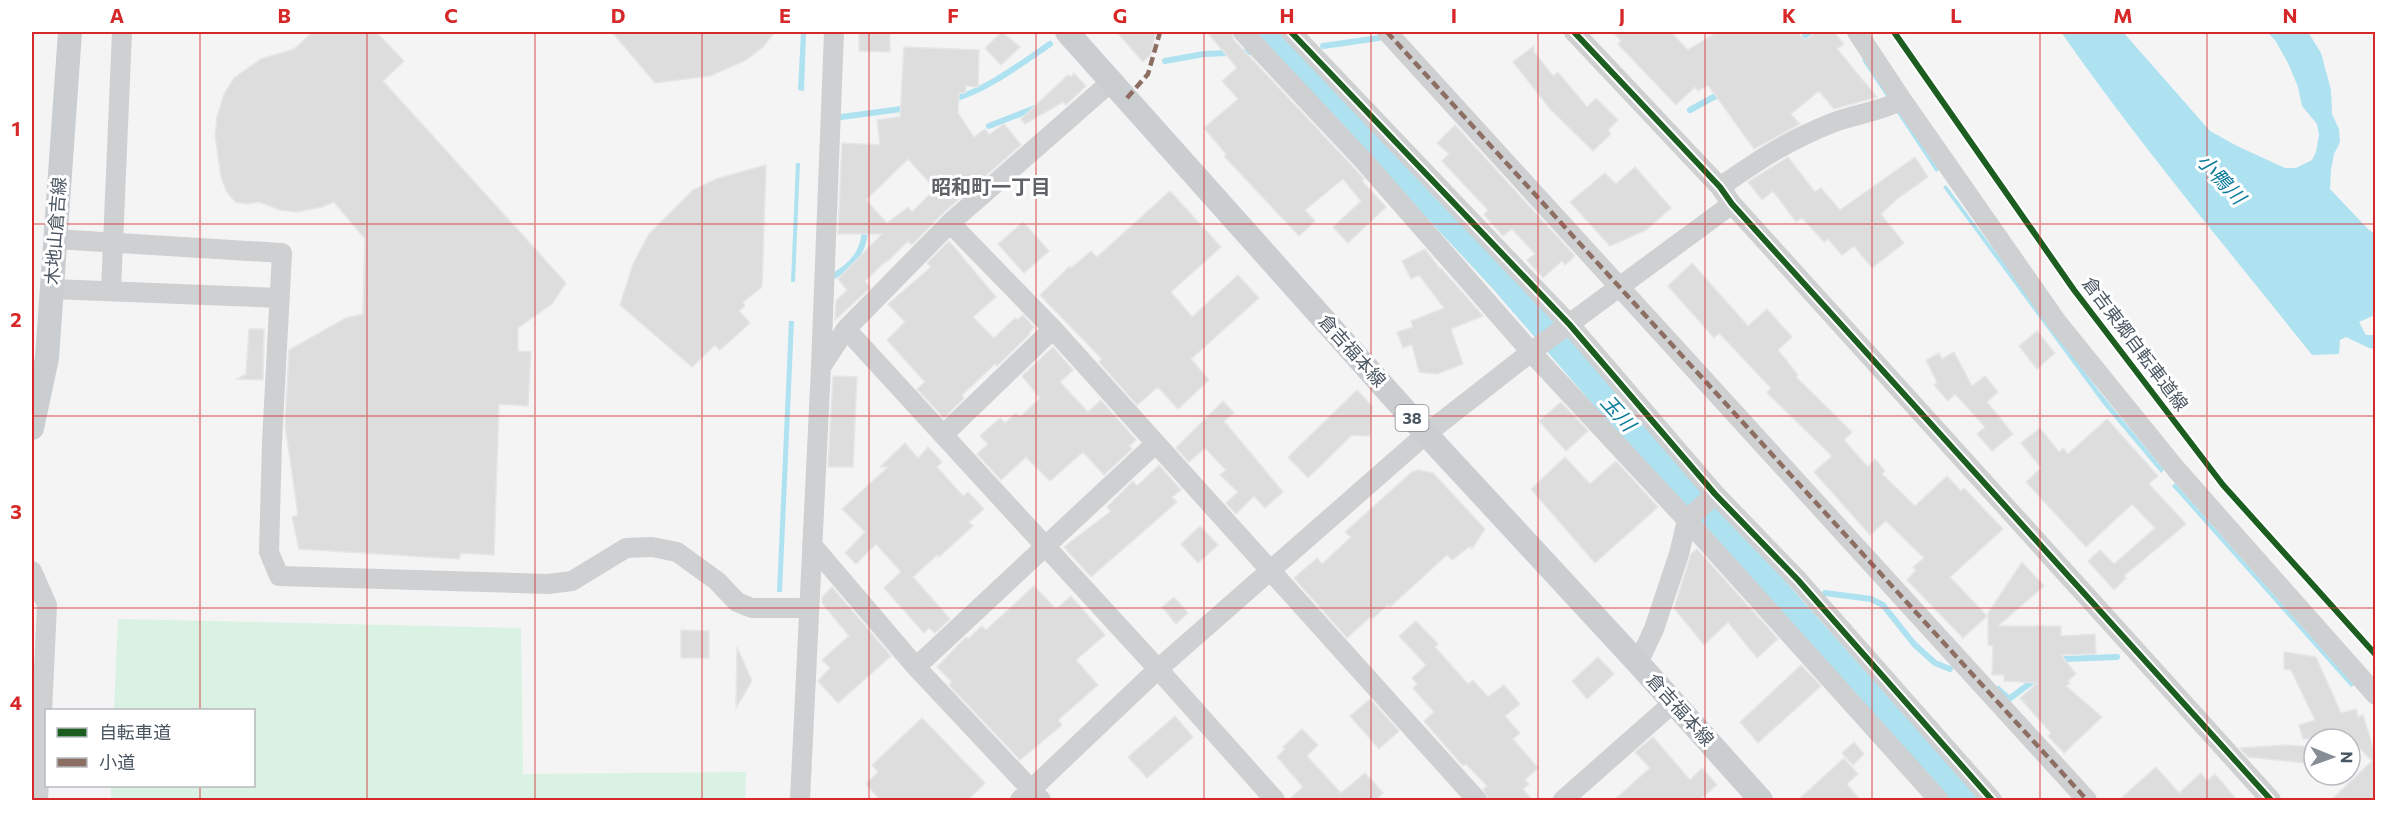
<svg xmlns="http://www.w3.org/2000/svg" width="2407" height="832" font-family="Commissioner,'Noto Sans JP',sans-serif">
  <rect width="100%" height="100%" fill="#f4f4f4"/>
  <path fill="#d9f2e3" d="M118,619L521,628L523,774L746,772L745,800H111V786H254V710H114Z"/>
  <path fill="#aee2f0" d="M801,32H806L804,91L798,90Z
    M1254,32H1283L1518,281L1980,800H1947L1608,422L1493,289Z
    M2061,32H2123L2210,131L2237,146L2285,168H2296L2312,160L2316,152L2319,135L2317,124L2302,106L2298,87L2288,63L2275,40L2267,32H2308L2321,53L2331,90L2332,114L2339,129L2340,142L2334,154L2331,170L2330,189L2368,229L2375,234V315L2359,322L2366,335H2375V349L2369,348L2346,337L2340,340L2339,354L2312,355C2227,248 2139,144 2061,32Z
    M1864,59L1939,170L1936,172L1862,60Z
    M796,163H800L795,282H791Z
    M1946,185L2099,391L2164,470L2161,473L2103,404L1943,187Z
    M789,321H794L782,592H777Z
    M2175,483L2354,685L2351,687L2172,486Z"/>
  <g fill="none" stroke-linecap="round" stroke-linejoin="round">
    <path stroke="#aee2f0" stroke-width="6" d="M1797,43L1810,32
      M1323,46L1379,38
      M1165,61L1204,54L1250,52
      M951,100C987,90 1019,65 1050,44
      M1690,110L1721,93
      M841,117L909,108
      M989,126L1035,108
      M832,277C853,265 865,251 865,227
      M1825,593L1871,599L1883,605L1914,644L1935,663L1950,669
      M2057,664L2065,659L2117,657
      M1998,689L2009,699L2037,678"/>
  </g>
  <path fill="#ddddde" stroke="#e5e6e7" stroke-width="1.5" fill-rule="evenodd" d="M313,32H376L404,61L383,81L566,283L552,304L518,328V351L531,352L528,406L499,404L494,555L461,553L459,559L299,549L292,517L298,515L285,425L289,350L346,318L363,314L365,239L334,202L322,207L296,212L280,210L259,202L247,204L235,202L227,192L221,177L215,135L217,117L224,94L234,78L261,59L294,49Z
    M612,32H775L763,47L746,60L710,76L655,83Z
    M859,32H890V52L859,51Z
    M1002,32L1020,47L1001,65L985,48Z
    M1117,32H1156L1151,54L1143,62Z
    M1207,32H1231L1234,40L1354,168L1364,179L1362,181L1386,207L1348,243L1333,227L1361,201L1343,179L1305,210L1315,221L1299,236L1224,156L1226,154L1204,128L1238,99L1222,81L1237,68Z
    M1613,32H1671L1688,50L1717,32H1797L1805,40L1816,32H1834L1844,44L1837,49L1877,97L1834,109L1819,91L1791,114L1800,124L1754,149L1708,85L1698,91L1695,87L1676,105L1618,44L1621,41Z
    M1534,46V52L1553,76L1558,72L1587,107L1596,98L1618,120L1608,130L1611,134L1593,151L1551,110L1513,62Z
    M904,47L979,50L978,87L966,86L965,93H959L958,113L974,137L985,129L989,135L1004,124L1021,145L942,214L912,245L908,241L888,261L887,260L865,281L870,288L835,320L836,301L847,290L838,279L882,234H838L842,143L880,145L877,120L900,117ZM908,159L935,189L912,212L908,207L887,223L866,200Z
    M1074,73L1086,86L1066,105L1063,102L1025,124L1021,119L1068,75L1071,77Z
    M1455,125L1575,256L1565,265L1562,261L1543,278L1527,260L1535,254L1512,229L1503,236L1484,215L1488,210L1442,161L1449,154L1437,143Z
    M1788,157L1815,192L1821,188L1840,210L1915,157L1928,177L1897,199L1881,214L1904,243L1872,268L1854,246L1842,255L1828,239L1824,242L1802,218L1796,222L1773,191L1762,200L1748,182Z
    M766,165L762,287L743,302L745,306L739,311L750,323L720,350L715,345L692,367L620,305L633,264L649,234L693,190L716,179Z
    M1635,167L1671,208L1646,230L1610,246L1570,202L1605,173L1616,184Z
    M1170,191L1221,247L1171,292L1192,317L1238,275L1259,298L1191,359L1209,380L1178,409L1158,387L1137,405L1099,362L1102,359L1040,295L1070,266L1071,268L1091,251L1097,257Z
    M1023,222L1049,251L1024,273L998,244Z
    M949,241L996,297L973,317L994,338L1015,318L1017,320L1023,315L1034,327L1029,333L1030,334L997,366L995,364L962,395L964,398L944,418L917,389L925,382L887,340L905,322L888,304L931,267L927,263Z
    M1425,249L1440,269L1441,268L1483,316L1451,329L1463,364L1437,374L1419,372L1412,344L1403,348L1397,332L1413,327L1411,321L1444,308L1419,275L1411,279L1402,261Z
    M1692,263L1748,326L1767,309L1792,337L1778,350L1798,375L1796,377L1852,432L1844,440L1868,467L1875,459L1885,471L1882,474L1915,506L1947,476L1961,491L1964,488L2003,529L1950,577L1987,616L1963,638L1907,580L1916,570L1913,567L1924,558L1886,521L1870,535L1814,472L1832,456L1767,393L1771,388L1719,333L1714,338L1668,286Z
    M249,329H264L263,380L237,379L246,374Z
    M2037,331L2055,353L2037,369L2019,346Z
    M1053,347L1073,370L1060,382L1088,412L1101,400L1136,440L1129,446L1132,449L1104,475L1083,452L1050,481L1026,457L1001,480L977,454L988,444L980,436L1000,418L1005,423L1016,413L1020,417L1040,398L1022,376Z
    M1954,352L1972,386L1985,376L1998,392L1987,402L2013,434L1992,451L1977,434L1985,427L1955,394L1948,401L1934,385L1937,382L1926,360L1939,353L1942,359Z
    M833,376L857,377L853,467H828Z
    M1357,390L1372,406L1370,436L1352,435L1308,478L1288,457Z
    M1223,401L1234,413L1224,421L1283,492L1265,508L1254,496L1236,514L1226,503L1238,492L1220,475L1226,470L1205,448L1189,462L1176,448Z
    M1561,402L1588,431L1566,451L1539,421Z
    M2107,419L2158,476L2149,484L2186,524L2124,576L2126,578L2114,590L2088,561L2100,550L2114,564L2155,528L2132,504L2086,547L2026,482L2041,468L2021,443L2040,428L2059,452L2063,448L2068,454Z
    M905,443L918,458L928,447L942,462L937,467L963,496L968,492L984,509L969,522L973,526L939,557L937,555L913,577L950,619L935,633L929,628L924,633L884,588L901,572L876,544L856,564L845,553L865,532L842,509L888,467H880Z
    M1565,457L1590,484L1616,461L1658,507L1595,563L1531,489Z
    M1159,465L1181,490L1172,497L1177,502L1091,577L1064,547L1111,511L1107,507L1133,481L1137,486Z
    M1418,470L1433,473L1485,529L1472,549L1470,546L1452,560L1447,555L1390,607L1388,605L1372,619L1370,617L1347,638L1294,578L1317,558L1322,564L1351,537L1345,532L1412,472Z
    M1200,526L1218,545L1198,563L1181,544Z
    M1697,549L1778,639L1757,658L1728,622L1704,645L1674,608L1691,554Z
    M2022,562L2044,586L1998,626H2061V636L2095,634L2096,654L2061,655L2076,674L2068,681L2070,683L2066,686L2102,717L2064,753L2048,736L2051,733L2020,698L2037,683L2004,681V675H1992L1993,646L1988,645V613Z
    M1034,586L1056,609L1071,596L1105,635L1076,660L1098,685L1058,720L1062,725L1020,760L949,685L952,682L937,667L966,637L968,639L982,626L986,630Z
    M832,587L891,656L838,703L818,681L830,668L822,660L849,636L822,603V597Z
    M1174,597L1188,613L1176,624L1162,607Z
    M1416,621L1438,644L1435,647L1468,684L1473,680L1488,697L1504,685L1520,704L1505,716L1520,733L1513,739L1538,768L1525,780L1529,784L1523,789L1533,801H1489L1483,789L1487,786L1466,764L1463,766L1424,721L1434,712L1413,688L1417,684L1412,678L1426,665L1399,636Z
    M681,630L709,631V658H681Z
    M737,647L752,681L736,708Z
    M2284,652L2316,657L2341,713L2356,709L2358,717L2363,715L2376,756V801H2330L2372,761L2351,739H2303L2299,725L2315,720L2291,670L2284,669Z
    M1598,657L1614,674L1587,699L1572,681Z
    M1801,665L1821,686L1758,743L1740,722Z
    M1370,699L1399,731L1379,749L1350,716Z
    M1175,716L1193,737L1147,778L1128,757Z
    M922,718L985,783L967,801H881L866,784L878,772L872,765Z
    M1302,729L1318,745L1307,756L1341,793L1365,773L1383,793L1375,801H1287L1303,787L1277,757L1285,749L1283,747Z
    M1653,737L1690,780L1702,768L1717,785L1698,801H1613L1650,768L1635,752Z
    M1854,742L1864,754L1853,765L1842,753Z
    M2286,745L2314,747V764L2248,757L2240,748Z
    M1844,758L1858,774L1847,784L1861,801H1797Z
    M2156,767L2179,793L2201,773L2207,781L2215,774L2238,801H2118Z"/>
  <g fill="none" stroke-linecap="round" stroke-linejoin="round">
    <path stroke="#ced0d2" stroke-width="20" d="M1243,32L1363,160L1531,352L1687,520L1939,800
      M1291,32L1570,325L1715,494L1798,580L1992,800
      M1387,32L2087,800
      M1574,32L1720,187L1732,204L2271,800
      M1857,32L1902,100L2057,322L2176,469L2376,695
      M1720,187C1758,160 1789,140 1832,123C1855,114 1880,112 1902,100
      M950,223L1053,329L1477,800
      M55,239L282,253L272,442L269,552L279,576L548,584L572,581L626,548L652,547L677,552L717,581L737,602L752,608H809
      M52,289L280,298
      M111,290L122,32
      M846,329L1158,669L1275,800
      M821,367L846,329L950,223L1112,81
      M943,435L1053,329
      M812,545L916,667L1041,800
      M32,571L47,605L38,800
      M1638,663L1654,629L1679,554L1687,520L1715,494
      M916,667L1155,444
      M800,800L821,367L834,32
      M1020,800L1158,669L1426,434L1531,352L1732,204
      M1563,800L1673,703"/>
    <path stroke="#caced1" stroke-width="24" d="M1067,32L1426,434L1638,663L1761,800
      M32,428L47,358L70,32"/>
    <path stroke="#8d6e63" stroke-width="4.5" stroke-dasharray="9 4.5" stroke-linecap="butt" d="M1387,32L2087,800
      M1127,98L1148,74L1160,32"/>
    <g stroke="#fff" stroke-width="10">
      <path id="cycleway" d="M1291,32L1570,325L1715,494L1798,580L1992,800
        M1574,32L1720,187L1732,204L2271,800
        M1894,32L2074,290L2223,485L2376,655"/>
    </g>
    <use href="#cycleway" stroke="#1b5e20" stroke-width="6"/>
  </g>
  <path fill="none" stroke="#d62828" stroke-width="1.5" stroke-opacity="0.55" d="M200,32V710M367,32V800M535,32V800M702,32V800M869,32V800M1036,32V800M1204,32V800M1371,32V800M1538,32V800M1705,32V800M1872,32V800M2040,32V800M2207,32V800M32,224H2376M32,416H2376M32,608H2376M200,786V800"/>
  <g text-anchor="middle" stroke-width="6" stroke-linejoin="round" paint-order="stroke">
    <rect fill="#fff" stroke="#808990" stroke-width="1.5" x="1395.5" y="405" width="33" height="26" rx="4.5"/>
    <g font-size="16" font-weight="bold" fill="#4a5661">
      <text x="1412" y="424">38</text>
    </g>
    <g font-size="18" fill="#4a5661" stroke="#fff">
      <text transform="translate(56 231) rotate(-86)" y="6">木地山倉吉線</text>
      <text transform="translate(2135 344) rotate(53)" y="6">倉吉東郷自転車道線</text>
      <text transform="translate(1352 351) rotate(48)" y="6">倉吉福本線</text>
      <text transform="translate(1680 710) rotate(48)" y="6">倉吉福本線</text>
    </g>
    <g font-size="20" font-style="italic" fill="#0c7c9b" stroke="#fff">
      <text transform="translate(2221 179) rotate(47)" y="7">小鴨川</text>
      <text transform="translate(1618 413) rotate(48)" y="7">玉川</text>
    </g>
    <g font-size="20" font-weight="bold" fill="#5f6368" stroke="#fff">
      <text x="991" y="194">昭和町一丁目</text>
    </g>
  </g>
  <rect width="2407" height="832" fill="none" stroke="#ffffff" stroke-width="66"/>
  <rect x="45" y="709" width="210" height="78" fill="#ffffff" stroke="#b7bbc0" stroke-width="1.5"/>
  <rect x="57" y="728" width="30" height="9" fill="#1b5e20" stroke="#b7bbc0" stroke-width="1.5"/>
  <text x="99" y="739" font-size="18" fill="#4a5661">自転車道</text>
  <rect x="57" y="758" width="30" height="9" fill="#8d6e63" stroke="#b7bbc0" stroke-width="1.5"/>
  <text x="99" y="769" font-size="18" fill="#4a5661">小道</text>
  <g transform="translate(2332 757) rotate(91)"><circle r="28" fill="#ffffff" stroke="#b7bbc0" stroke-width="1.5"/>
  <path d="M0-4.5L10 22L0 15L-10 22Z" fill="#868d94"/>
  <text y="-9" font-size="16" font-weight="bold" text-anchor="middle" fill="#4a5661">N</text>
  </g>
  <rect x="33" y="33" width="2341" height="766" fill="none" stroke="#d62828" stroke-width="2"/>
  <g font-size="20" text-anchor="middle" font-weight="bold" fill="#d62828">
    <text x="117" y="23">A</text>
    <text x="284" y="23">B</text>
    <text x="451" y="23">C</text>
    <text x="618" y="23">D</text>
    <text x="785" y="23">E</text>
    <text x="953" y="23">F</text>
    <text x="1120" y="23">G</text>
    <text x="1287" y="23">H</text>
    <text x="1454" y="23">I</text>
    <text x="1622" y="23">J</text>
    <text x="1789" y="23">K</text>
    <text x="1956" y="23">L</text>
    <text x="2123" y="23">M</text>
    <text x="2290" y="23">N</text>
    <text x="16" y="136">1</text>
    <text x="16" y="327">2</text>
    <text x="16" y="519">3</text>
    <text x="16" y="710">4</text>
  </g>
</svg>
